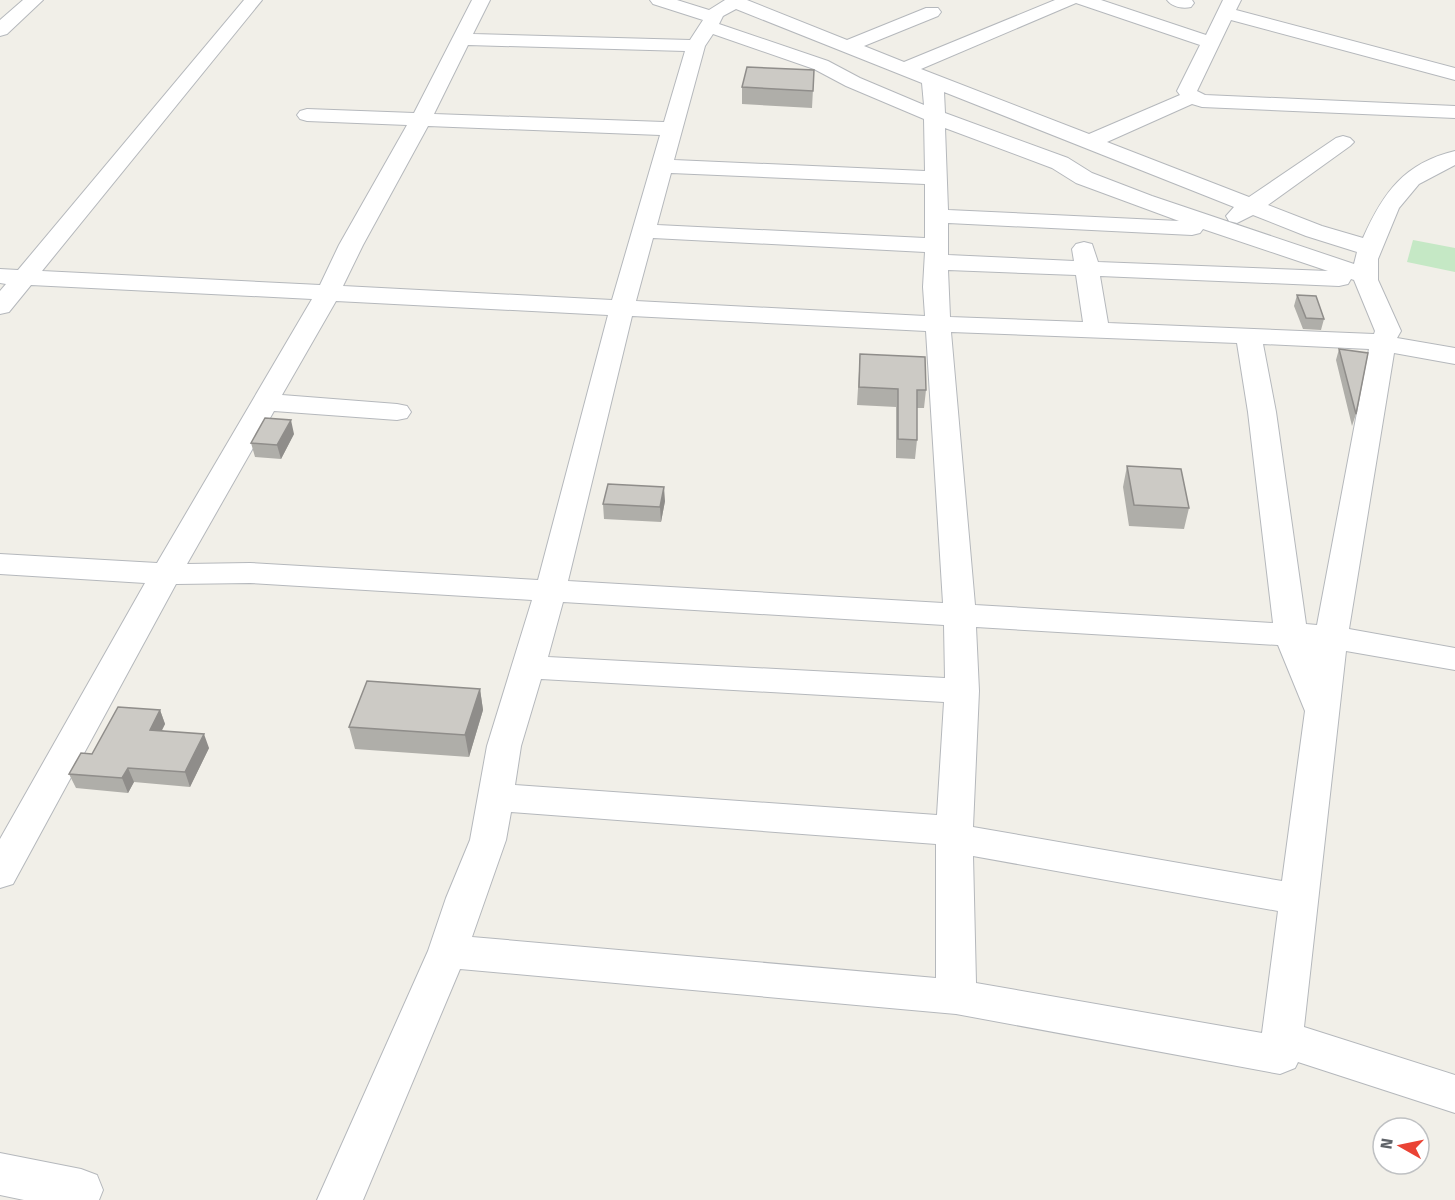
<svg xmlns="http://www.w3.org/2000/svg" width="1455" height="1200" font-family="'Fira Sans',sans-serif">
  <rect width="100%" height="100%" fill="#f1efe8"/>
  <path fill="#c5e8c5" d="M1413,240L1455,248V272L1407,262Z"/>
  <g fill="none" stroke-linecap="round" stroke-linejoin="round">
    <g stroke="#b5b8bc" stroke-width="2">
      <path id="minor" d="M23,0H43L7,34L0,36V20Z
        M244,0H262L42,271L320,285L339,245L407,125L307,121L300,119L297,115L300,111L307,109L414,113L472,0H490L473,34L690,40L703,20L653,4L650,0H677L709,10L725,0H747L847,40L926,8H938L941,12L938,16L864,46L904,62L1055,0H1101L1206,35L1223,0H1241L1236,10L1455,68V80L1231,20L1197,91L1205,95L1455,106V118L1202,107L1192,104L1107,142L1249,197L1336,138L1343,136L1350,138L1354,142L1350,146L1268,205L1322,226L1363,238C1383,193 1404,163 1455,151V165L1419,184L1399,208L1378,259V280L1401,331L1397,338L1455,348V364L1394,353L1349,629L1455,648V670L1346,651L1304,1027L1455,1075V1113L1298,1062L1295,1068L1280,1074L956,1014L460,969L363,1200H317L428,951L446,898L470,840L487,746L532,600L250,583L176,584L13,884L0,888V839L145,583L0,574V554L157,563L312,299L31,285L9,312L0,314V291L6,284L0,283V269L18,270ZM1076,3L1200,45L1177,91L1180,95L1089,134L921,69ZM736,9L922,83L924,105L860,78L828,61L719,24L723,16ZM713,34L814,69L846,86L924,119L925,171L674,160L705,46ZM468,45L685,51L664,122L434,114ZM944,92L1234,207L1226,216L1229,221L1237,223L1253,215L1306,236L1357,252L1354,264L1152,196L1092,173L1068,158L945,113ZM428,126L660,135L612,300L343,286L363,245ZM945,128L1052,168L1076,183L1179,221L948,210ZM671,173L925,184V238L657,225ZM948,223L1192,235L1200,233L1203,229L1328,271L1098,262L1092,244L1084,242L1076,244L1072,249L1074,261L948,255ZM653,238L925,252L923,287L925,316L636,301ZM948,270L1076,275L1083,322L950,317ZM1100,276L1339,286L1348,284L1351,279L1354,280L1375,331L1374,334L1108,323ZM336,301L608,315L538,580L250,563L187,564L274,411L397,420L407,418L411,412L407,406L397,404L282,395ZM632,316L926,331L943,603L568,581ZM951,332L1237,343L1248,412L1273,623L975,605ZM1263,344L1369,349L1317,625L1306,624L1276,412ZM563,602L944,625L945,678L548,657ZM976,627L1278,645L1305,711L1282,881L973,827L979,691ZM541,679L944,702L937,815L515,785L521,746ZM511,812L936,844V978L472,937L506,840ZM973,856L1278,911L1262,1033L976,983Z
        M1167,0H1192L1194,3L1191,7C1183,9 1172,7 1167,0Z
        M0,1153L81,1169L97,1175L103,1190L99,1200H24L0,1195Z"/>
    </g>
    <use href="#minor" fill="#fff" fill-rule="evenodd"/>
  </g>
  <path fill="#afaea9" d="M814,70L812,108L742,104V87Z
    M1297,295L1324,319L1321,330L1303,329L1294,306Z
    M1339,349L1356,414L1352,426L1336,360Z
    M860,354L926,390L924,408H917V440L915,459L896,458V407L857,405Z
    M294,434L281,459L255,457L251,443Z
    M1127,466L1189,508L1184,529L1129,526L1123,487Z
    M665,501L661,522L604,519L603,504Z
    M480,689L483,710L469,757L355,749L349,727Z
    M160,710L165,724L162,730L209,748L190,787L134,782L128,793L76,788L69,774L92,754Z"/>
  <path fill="#8f8d8a" d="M291,420L294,434L281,459L277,445Z
    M664,487L665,501L661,522L660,507Z
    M480,689L483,710L469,757L465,735Z
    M160,710L165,724L155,744L150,730Z
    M204,734L209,748L190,787L185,772Z
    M128,768L134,782L128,793L122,778Z"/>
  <path fill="#cccac5" stroke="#8f8d8a" stroke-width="1.5" d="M747,67L814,70L813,91L742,87Z
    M1297,295L1316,296L1324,319L1306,318Z
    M1339,349L1368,353L1356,414Z
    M860,354L925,357L926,390H917V440L898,439V389L859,387Z
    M265,418L291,420L277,445L251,443Z
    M1127,466L1181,469L1189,508L1134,505Z
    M608,484L664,487L660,507L603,504Z
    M367,681L480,689L465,735L349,727Z
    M118,707L160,710L150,730L204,734L185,772L128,768L122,778L69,774L81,753L92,754Z"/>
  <g transform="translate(1401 1146) rotate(279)"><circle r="28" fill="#ffffff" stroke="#bfc1c3" stroke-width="1.5"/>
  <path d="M0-4.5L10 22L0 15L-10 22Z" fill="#ea4335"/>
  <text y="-9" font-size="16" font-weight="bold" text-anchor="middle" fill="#5f6368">N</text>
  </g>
</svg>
